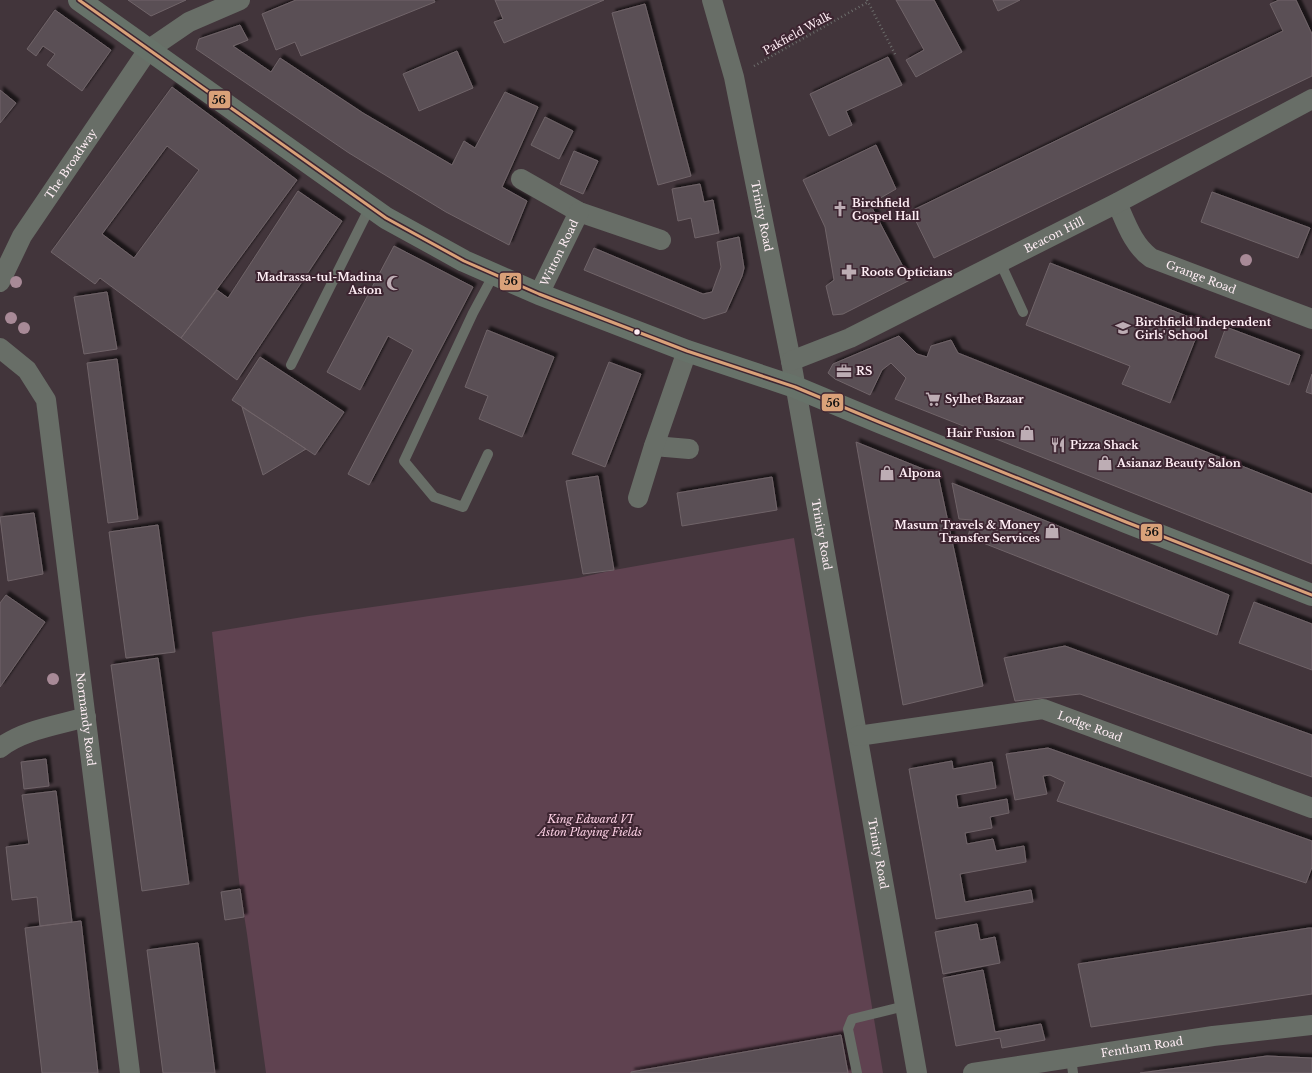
<svg xmlns="http://www.w3.org/2000/svg" width="1312" height="1073" font-family="'Libre Baskerville',serif">
  <defs>
    <filter id="shadow"><feDropShadow dx="3.5" dy="-3.5" stdDeviation="1" flood-color="#0009"/></filter>
  </defs>
  <rect width="100%" height="100%" fill="#42353b"/>
  <path fill="#5f4250" d="M794,538L883,1073H266L247,934L240,889L212,632L309,616L578,578L614,570Z"/>
  <path fill="#5a4f54" stroke="#706469" fill-rule="evenodd" filter="url(#shadow)" d="M128,0H186L151,16Z
    M296,0H434L435,2L301,56L295,42L276,50L262,14Z
    M495,0H604L504,43L494,22L503,19Z
    M896,0H934L962,52L916,77L906,60L924,50Z
    M993,0H1020L998,11Z
    M1279,0H1296L1312,34V76L934,258L911,211L1283,31L1270,4Z
    M645,4L691,176L658,185L612,13Z
    M55,10L111,50L82,91L47,65L55,54L43,46L36,56L27,49Z
    M240,25L248,40L233,46L271,72L280,58L363,113L452,165L464,141L475,148L505,92L538,107L502,187L527,201L509,245L446,212L349,153L196,49L199,39Z
    M457,51L473,88L419,111L403,74Z
    M888,57L902,85L846,111L852,125L829,136L810,94Z
    M172,87L297,180L181,338L100,278L95,284L51,252ZM167,146L199,170L134,258L102,234Z
    M0,90L16,103L0,123Z
    M545,117L573,131L559,159L531,145Z
    M876,145L896,189L870,204L910,280L843,314L833,315L826,286L834,280L825,227L803,180Z
    M574,151L598,161L583,194L560,184Z
    M700,184L704,202L713,200L719,233L695,238L691,218L678,221L672,189Z
    M298,191L342,221L237,380L181,338L217,290L228,298Z
    M1212,192L1310,228L1298,258L1201,222Z
    M739,237L744,268L742,276L726,312L704,319L584,270L594,248L703,294L712,292L721,267L717,242Z
    M394,246L473,287L369,485L348,474L413,350L388,336L360,390L327,372Z
    M1050,263L1202,322L1170,403L1122,384L1130,366L1026,325Z
    M107,292L117,349L84,354L74,297Z
    M1226,327L1300,355L1289,385L1215,357Z
    M487,330L554,357L522,437L479,419L488,396L465,387Z
    M899,336L917,354L927,357L931,346L951,340L958,353L1312,494V564L895,399L906,378L891,363L882,370L870,395L835,379L828,373L833,364Z
    M260,357L344,412L315,455L232,400Z
    M117,359L138,519L108,523L87,363Z
    M609,362L641,374L605,467L572,454Z
    M1312,374V394L1306,392Z
    M242,407L306,449L263,475Z
    M856,442L938,475L983,686L903,705Z
    M598,476L614,570L583,574L566,481Z
    M772,477L777,510L682,526L677,493Z
    M952,483L1229,595L1217,635L968,537L972,520L959,519Z
    M34,513L43,574L8,581L0,517Z
    M158,525L175,652L126,658L109,532Z
    M6,595L45,622L0,687V603Z
    M1254,602L1312,624V670L1239,643Z
    M1065,646L1312,735V777L1080,694L1015,701L1004,658Z
    M158,658L189,884L142,891L111,665Z
    M1048,748L1312,841V867L1306,883L1057,801L1065,782L1050,775L1043,776L1047,794L1015,800L1006,754Z
    M46,759L49,786L24,789L21,762Z
    M952,761L953,769L992,762L996,788L956,795L958,808L1007,799L1009,813L990,817L992,828L965,833L967,844L993,839L996,851L1024,846L1026,862L960,874L965,902L1031,890L1033,902L936,919L909,769Z
    M56,791L72,922L40,926L37,897L12,900L6,847L29,844L22,795Z
    M240,889L244,917L225,920L221,892Z
    M81,921L98,1073H42L25,928Z
    M977,924L980,940L995,937L1000,963L943,974L935,932Z
    M1309,928H1312V994L1091,1027L1078,964Z
    M198,943L215,1073H163L147,950Z
    M983,970L995,1032L1041,1024L1045,1040L1002,1048L1000,1038L956,1046L943,978Z
    M841,1035L848,1073H631V1072Z
    M1267,1056L1312,1058V1073H1140Z"/>
  <g fill="none" stroke-linecap="round" stroke-linejoin="round">
    <path stroke="#6c6d6b" stroke-width="2.5" stroke-dasharray="1 3" stroke-linecap="butt" d="M867,0L896,56
      M754,66L868,2"/>
    <path stroke="#686e67" stroke-width="10" d="M1000,262L1023,312
      M291,365L370,207
      M488,454L463,507L434,497L404,461L473,313L494,274
      M1071,1058L1073,1073
      M857,1073L848,1029L852,1019L905,1006"/>
    <g stroke="#686e67" stroke-width="20">
      <path id="s1" d="M712,0L734,77L791,361L917,1073"/>
      <path d="M521,179L579,212L661,240"/>
      <path id="s2" d="M1117,203C1126,223 1133,245 1151,258L1312,319"/>
      <path id="s3" d="M0,282L22,236L148,50L189,22L240,0"/>
      <path id="s4" d="M539,294L579,212"/>
      <path id="s5" d="M0,348L27,370L46,400L130,1073"/>
      <path id="s6" d="M791,361L850,338L1117,203L1312,99"/>
      <path d="M654,446L689,449"/>
      <path d="M638,498L654,446L687,351"/>
      <path id="s7" d="M858,736L1043,709L1312,808"/>
      <path d="M0,748C22,730 59,725 86,717"/>
      <path id="s8" d="M973,1073L1213,1036L1312,1025"/>
    </g>
    <path stroke="#677269" stroke-width="22" d="M79,0L386,218L464,261L539,294L687,351L795,387L879,422L1126,522L1312,595"/>
    <g stroke="#3d2531" stroke-width="6">
      <path id="bus-1" d="M79,0L386,218L464,261L539,294L687,351L795,387L879,422L1126,522L1312,595"/>
    </g>
    <use href="#bus-1" stroke="#d9a179" stroke-width="3"/>
  </g>
  <g fill="#a88a97">
    <circle cx="1246" cy="260" r="6"/>
    <circle cx="16" cy="282" r="6"/>
    <circle cx="11" cy="318" r="6"/>
    <circle cx="24" cy="328" r="6"/>
    <circle cx="53" cy="679" r="6"/>
  </g>
  <defs>
    <g id="church-bare" transform="scale(1.2)"><path d="M-1.2-6h2.4v3.5h3.3v2.4h-3.3V6h-2.4V-.1h-3.3v-2.4h3.3Z" fill="#bdadb4" stroke="#3d2531" stroke-width="2.5" paint-order="stroke"/></g>
    <g id="pharmacy-bare" transform="scale(1.2)"><path d="M-2-6h4v4h4v4h-4v4h-4v-4h-4v-4h4Z" fill="#bdadb4" stroke="#3d2531" stroke-width="2.5" paint-order="stroke"/></g>
    <g id="mosque-bare" transform="scale(1.2)"><path d="M3.5-4.9A6 6 0 1 0 3.5 4.9A5 5 0 1 1 3.5-4.9Z" fill="#bdadb4" stroke="#3d2531" stroke-width="2.5" paint-order="stroke"/></g>
    <g id="school-bare" transform="scale(1.2)"><path d="M0-5L7-2L0 1L-7-2ZM-4 1L0 2.5L4 1V4Q0 6-4 4Z" fill="#bdadb4" stroke="#3d2531" stroke-width="2.5" paint-order="stroke"/></g>
    <g id="office-bare" transform="scale(1.2)"><path d="M-6-3h4V-5.5h4V-3h4V5H-6ZM-1-4.5V-3h2v-1.5ZM-6 0V1H6V0Z" fill="#bdadb4" stroke="#3d2531" stroke-width="2.5" paint-order="stroke"/></g>
    <g id="supermarket-bare" transform="scale(1.2)"><path d="M-6-5.5h2.5l.6 2H6L4.5 2H-2.5L-4.4-4H-6ZM-1.5 3.2a1.3 1.3 0 1 0 .1 0ZM3 3.2a1.3 1.3 0 1 0 .1 0Z" fill="#bdadb4" stroke="#3d2531" stroke-width="2.5" paint-order="stroke"/></g>
    <g id="shop-bare" transform="scale(1.2)"><path d="M-5-2.5h2.3a2.7 3.5 0 0 1 5.4 0H5L5.5 6h-11ZM-1.5-2.5h3a1.5 2.3 0 0 0-3 0Z" fill="#bdadb4" stroke="#3d2531" stroke-width="2.5" paint-order="stroke"/></g>
    <g id="restaurant-bare" transform="scale(1.2)"><path d="M-5-6h1v4h1v-4h1v4h1v-4h1v5L-1.5 .5V6h-2V.5L-5-1ZM5-6V6H3V1.5H1.5Q1.5-4 5-6Z" fill="#bdadb4" stroke="#3d2531" stroke-width="2.5" paint-order="stroke"/></g>
  </defs>
  <g fill-rule="evenodd">
    <use href="#church-bare" x="840" y="209"/>
    <use href="#pharmacy-bare" x="849" y="272"/>
    <use href="#mosque-bare" x="394" y="283"/>
    <use href="#school-bare" x="1123" y="328"/>
    <use href="#office-bare" x="844" y="371"/>
    <use href="#supermarket-bare" x="933" y="399"/>
    <use href="#shop-bare" x="1027" y="433"/>
    <use href="#restaurant-bare" x="1058" y="445"/>
    <use href="#shop-bare" x="1105" y="463"/>
    <use href="#shop-bare" x="887" y="473"/>
    <use href="#shop-bare" x="1052" y="531"/>
  </g>
  <circle fill="#ffeef5" stroke="#3d2531" stroke-width="1.5" cx="637" cy="332" r="3.5"/>
  <g text-anchor="middle" stroke-width="4" stroke-linejoin="round" paint-order="stroke">
    <g font-size="11" fill="#ffeef5" stroke="#3d2531">
      <text transform="translate(797 33) rotate(-29)" y="4">Pakfield Walk</text>
      <text dy="4" stroke="none"><textPath href="#s3" startOffset="138">The Broadway</textPath></text>
      <text dy="4" stroke="none"><textPath href="#s1" startOffset="222">Trinity Road</textPath></text>
      <text dy="4" stroke="none"><textPath href="#s6" startOffset="292">Beacon Hill</textPath></text>
      <text dy="4" stroke="none"><textPath href="#s4" startOffset="46">Witton Road</textPath></text>
      <text dy="4" stroke="none"><textPath href="#s2" startOffset="119">Grange Road</textPath></text>
      <text dy="4" stroke="none"><textPath href="#s1" startOffset="546">Trinity Road</textPath></text>
      <text dy="4" stroke="none"><textPath href="#s5" startOffset="392">Normandy Road</textPath></text>
      <text dy="4" stroke="none"><textPath href="#s7" startOffset="237">Lodge Road</textPath></text>
      <text dy="4" stroke="none"><textPath href="#s1" startOffset="870">Trinity Road</textPath></text>
      <text dy="4" stroke="none"><textPath href="#s8" startOffset="171">Fentham Road</textPath></text>
    </g>
    <g font-size="11" font-weight="bold" fill="#ffeef5" stroke="#3d2531" text-anchor="start">
      <text x="852" y="207">Birchfield<tspan x="852" dy="13">Gospel Hall</tspan></text>
      <text x="861" y="276">Roots Opticians</text>
      <text x="382" y="281" text-anchor="end">Madrassa-tul-Madina<tspan x="382" dy="13">Aston</tspan></text>
      <text x="1135" y="326">Birchfield Independent<tspan x="1135" dy="13">Girls' School</tspan></text>
      <text x="856" y="375">RS</text>
      <text x="945" y="403">Sylhet Bazaar</text>
      <text x="1015" y="437" text-anchor="end">Hair Fusion</text>
      <text x="1070" y="449">Pizza Shack</text>
      <text x="1117" y="467">Asianaz Beauty Salon</text>
      <text x="899" y="477">Alpona</text>
      <text x="1040" y="529" text-anchor="end">Masum Travels &amp; Money<tspan x="1040" dy="13">Transfer Services</tspan></text>
    </g>
    <g font-size="11" font-style="italic" fill="#fbcfe3" stroke="#3d2531">
      <text x="590" y="823">King Edward VI<tspan x="590" dy="13">Aston Playing Fields</tspan></text>
    </g>
  </g>
  <g stroke="#3d2531" stroke-width="1.5">
    <rect x="208" y="90" width="23" height="19" rx="4" fill="#d9a179"/>
    <rect x="499" y="272" width="23" height="19" rx="4" fill="#d9a179"/>
    <rect x="821" y="393" width="23" height="19" rx="4" fill="#d9a179"/>
    <rect x="1140" y="523" width="23" height="19" rx="4" fill="#d9a179"/>
  </g>
  <g font-size="11" text-anchor="middle" font-weight="bold" fill="#111">
    <text x="219" y="104">56</text>
    <text x="511" y="285">56</text>
    <text x="833" y="407">56</text>
    <text x="1152" y="536">56</text>
  </g>
</svg>
